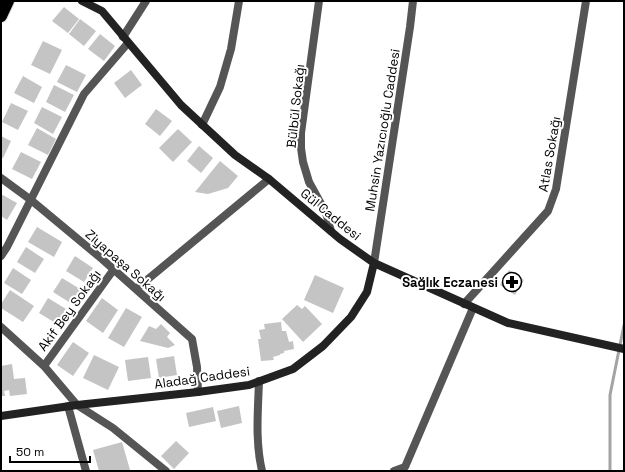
<svg xmlns="http://www.w3.org/2000/svg" width="625" height="472" font-family="'Space Grotesk',sans-serif">
  <rect width="100%" height="100%" fill="#fff"/>
  <g fill="none" stroke-linecap="round" stroke-linejoin="round">
    <path stroke="#a3a3a3" stroke-width="3" d="M610,471V395L624,325"/>
  </g>
  <path fill="#c4c4c4" d="M64,7L79,19L68,33L52,21Z
    M80,19L96,31L84,46L69,34Z
    M100,34L115,46L104,61L88,49Z
    M43,41L62,50L50,74L31,65Z
    M66,65L86,75L77,92L57,82Z
    M131,70L142,85L125,98L114,83Z
    M23,76L42,87L34,103L14,93Z
    M54,85L74,95L65,112L46,102Z
    M11,103L28,111L18,130L2,122Z
    M42,107L62,117L53,134L34,123Z
    M156,109L172,121L160,136L145,124Z
    M37,128L56,139L48,155L28,145Z
    M178,129L192,142L173,162L159,148Z
    M1,136L11,141L3,158L1,157Z
    M199,146L213,158L201,173L187,161Z
    M21,152L41,162L32,179L12,169Z
    M220,161L238,176L228,188L208,194L195,192Z
    M1,194L17,203L7,220L1,216Z
    M37,227L62,242L54,257L28,242Z
    M26,247L44,259L35,273L17,262Z
    M75,256L93,268L84,282L66,271Z
    M13,268L31,280L22,294L4,283Z
    M509,270L524,280L515,295L500,285Z
    M315,275L344,288L333,313L304,300Z
    M62,278L80,289L72,304L53,292Z
    M10,290L34,306L23,322L1,308V304Z
    M48,298L66,309L57,324L39,313Z
    M102,298L118,310L103,333L86,321Z
    M297,305L302,309L305,306L322,324L303,342L282,319Z
    M126,308L142,317L124,347L108,338Z
    M281,322L282,331H286L289,342L293,341L294,349L284,351V353L280,354V355L273,357L274,360L261,361L258,339H261L259,330L265,329L264,324Z
    M161,324L170,333L167,337L175,345L168,348L140,341L149,326L156,329Z
    M73,342L89,353L73,376L57,365Z
    M94,355L119,367L108,390L83,378Z
    M174,356L177,375L159,378L156,359Z
    M148,357L151,378L128,381L125,360Z
    M12,364L14,379L25,378L27,394L10,396L9,390L4,391L5,396H1V366Z
    M239,406L242,423L221,428L217,411Z
    M213,407L216,421L189,427L186,413Z
    M176,441L189,453L174,469L161,456Z
    M122,442L130,470L99,471L93,450Z"/>
  <g fill="none" stroke-linecap="round" stroke-linejoin="round">
    <g stroke="#dbdbdb" stroke-width="14">
      <path id="highway" d="M1,16L8,1"/>
    </g>
    <path stroke="#555" stroke-width="8" d="M319,1L301,133V148L303,162L309,182L326,213L331,231
      M123,37L146,1
      M202,125L220,87L231,49L239,1
      M1,178L31,200L102,259L192,339L197,367L198,392
      M1,256L7,247L84,94L128,43
      M374,263L410,27L413,1
      M136,289L269,179
      M464,304L548,211L556,189L586,1
      M1,327L44,366L77,405L113,428L166,471
      M44,366L114,269
      M259,381C258,411 255,441 262,471
      M68,406L86,471
      M394,471L405,467L473,308"/>
    <path stroke="#222" stroke-width="8" d="M82,1L102,11L181,105L235,155L269,179L340,239L374,263L508,323L624,349
      M1,416L77,405L198,392L249,385L293,369L323,346L351,317L367,292L374,263"/>
    <use href="#highway" stroke="#000" stroke-width="12"/>
  </g>
  <defs>
    <g id="pharmacy-ring" transform="scale(1)"><circle r="9.5" fill="#fff" stroke="#000" stroke-width="1.5"/><path d="M-2-6h4v4h4v4h-4v4h-4v-4h-4v-4h4Z" fill="#000"/></g>
  </defs>
  <g fill-rule="evenodd">
    <use href="#pharmacy-ring" x="512" y="282"/>
  </g>
  <g text-anchor="middle" stroke-width="4" stroke-linejoin="round" paint-order="stroke">
    <g font-size="13" fill="#000" stroke="#fff">
      <text transform="translate(295 106) rotate(-84)" y="5">Bülbül Sokağı</text>
      <text transform="translate(382 130) rotate(-81)" y="5">Muhsin Yazıcıoğlu Caddesi</text>
      <text transform="translate(549 154) rotate(-80)" y="5">Atlas Sokağı</text>
      <text transform="translate(331 214) rotate(39)" y="5">Gül Caddesi</text>
      <text transform="translate(126 265) rotate(41)" y="5">Ziyapaşa Sokağı</text>
      <text transform="translate(69 310) rotate(-54)" y="5">Akif Bey Sokağı</text>
      <text transform="translate(202 377) rotate(-8)" y="5">Aladağ Caddesi</text>
    </g>
    <g font-size="13" font-weight="bold" fill="#000" stroke="#fff" text-anchor="end">
      <text x="498" y="287">Sağlık Eczanesi</text>
    </g>
  </g>
  <rect width="625" height="472" fill="none" stroke="#000000" stroke-width="4"/>
  <path d="M10 456v6h80v-6" fill="none" stroke="#000000" stroke-width="2"/>
  <text x="16" y="456" font-size="12" fill="#000000" stroke="#ffffff" stroke-width="3" paint-order="stroke">50 m</text>
</svg>
